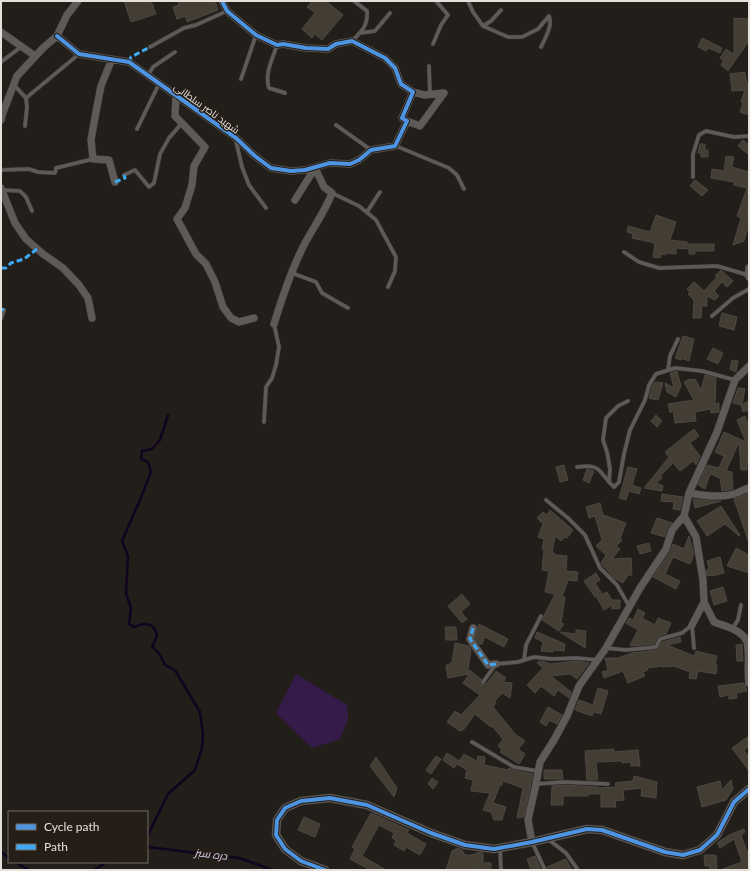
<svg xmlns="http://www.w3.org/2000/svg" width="750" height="871" font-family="Lato,Cairo,sans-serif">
  <rect width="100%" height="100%" fill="#221e1a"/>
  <path fill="#351b4a" d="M296,674L347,705L348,719L340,739L312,748L276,713Z"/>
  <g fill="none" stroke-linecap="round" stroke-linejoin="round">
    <path stroke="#120320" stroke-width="2.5" d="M147,837L168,794L195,770L202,748L203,734L200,712L175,670L165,665L160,655L152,646C158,636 159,633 151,625L143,624L134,627L129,624L131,608L126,593L128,556L122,541L142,495L151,472L148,462L141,459L142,451L152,449L160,440L168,415
      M147,838L148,846
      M147,847L239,858L273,870
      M1,852L9,858
      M15,862L29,870
      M94,870L107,862"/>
  </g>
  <path fill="#443d34" stroke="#4b4844" d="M124,1H151L156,14L131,22Z
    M178,1H215L218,10L187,22L185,16L177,19L173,7L179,5Z
    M312,1H326L343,15L322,40L315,34L312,38L302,29L315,13L307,7Z
    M734,18L748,19V42L728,71L721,65L724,60L720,58L726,49L734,54Z
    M702,38L722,48L720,53L708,48L706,51L698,47Z
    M745,72L747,85L749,82V115L740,112L743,103L741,102L745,90L732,91L730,74Z
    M743,140L749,145V155L738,146Z
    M700,144H705V150H708V157H701V153H698Z
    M726,156L734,157L732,167L749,172V205L747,211L749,212V231L747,230L744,241L733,245L741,218L737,216L747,188L734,185V182L711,178L712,169L724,171Z
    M695,180L708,190L702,196L690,186Z
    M656,215L676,222L670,240L687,242V244H714V251H695V254H689V249L676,248V254L666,253L665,255L661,254L660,258L653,257L655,243L632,238L633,234L627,232L628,226L650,232Z
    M721,270L733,281L727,287L722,282L714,291L719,296L715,300L707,296V306H702L701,318H693L694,300L688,294L690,292L687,289L694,282L704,291L717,277L715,276Z
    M722,313L737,317L734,330L719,326Z
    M683,336L694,339L689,361L681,358V360L675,358Z
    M713,348L723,353L718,364L707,359Z
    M732,360L738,361L736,372L730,369Z
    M677,371L681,386L676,397L667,392L665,383L674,388L670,373Z
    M705,375L716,378L715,404L719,403V412L711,413V409L695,412L696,421L675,423L673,410L670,413L668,404L694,400L684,382L690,379L692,380L695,379L701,390Z
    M655,382L663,383L658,400L649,398L652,386Z
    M738,388L745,389L742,404L749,401V410L743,412L741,405L733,403Z
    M656,415L662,421L657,427L651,421Z
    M745,416L749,426V464H747V470H741L739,442L726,471L732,472L733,489L722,491L720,478L710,474L705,489L698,485L707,465L719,468L724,456L715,452L724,432L746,442L737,420Z
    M694,429L699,436L690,443L700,456L696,465L693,461L680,471L673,463L660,476L662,478L656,483L663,486L662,491L644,488L669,457L665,452Z
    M564,465L568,480L560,482L556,467Z
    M628,467L637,469L632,485L641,488L639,494L629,491L626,500L619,498Z
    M587,469L594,471L589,483L583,480Z
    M749,493V540H748L734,499Z
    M662,494L683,497L680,510L673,509L674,502L661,501Z
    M693,499L711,501H721L695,508Z
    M600,503L603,515L626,523L620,539L622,540L616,546L620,549L612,559L631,558L632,575H628L623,583L614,578L603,566L601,563L606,555L596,546L602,540L595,516L589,518L586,507Z
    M721,506L740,535L739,536L725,524L707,536L697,521Z
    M550,510L573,530L567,538L565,537L561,541L555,536L552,553H555V555L567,556L566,571L578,572L577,581L568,580L562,597H565L561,623L564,624L559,631L542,620L555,594L545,592L549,571L542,570L544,549H542L544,539L538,537L543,524L537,518L543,512L547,515Z
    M657,518L672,523L667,528L665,537L651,533Z
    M689,536L694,554L690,564L673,557L665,574L680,581L676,589L653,577L670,552L673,544L684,549Z
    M649,543L651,551L640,554L637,546Z
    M736,548L749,555V573L727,566Z
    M720,557L724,573L713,576V575L707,576L706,570L709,569L707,561Z
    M596,573L600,580L595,583L602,594L607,592L612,600H620V608L612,609V605L604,610L596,596L595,597L584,581Z
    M723,587L727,601L714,605L710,591Z
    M462,594L470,604L461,612L467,619L462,623L448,606Z
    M638,609L645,613L642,618L655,625L658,618L671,623L666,634L658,636L654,644L632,646L630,645L638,630L626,623L629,618L633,620Z
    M479,624L508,639L504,647L485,637L482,644H479L475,638Z
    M445,627H456L457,640H446Z
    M576,630L586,631L585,648L560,632L576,634Z
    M537,632L565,644L564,651L553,650V652L541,651L543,642L535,638Z
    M680,637L681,642L667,645L694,656L696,651L717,656L715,664L717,665L716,674L698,671L696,679L689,678L690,672L674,666L662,667V666L647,668L648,670L643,672L645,676L628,683L623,671L604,678L602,672L608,670L605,658H618L632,653L657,650L662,642Z
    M455,643L469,646L471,650L468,669L481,679L480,682L481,685L487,683L496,671L506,678L503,682L512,683L510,698L502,693L495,701L496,703L493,707L515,734L525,741L518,749L525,754L519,764L500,752L502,750L498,746L503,739L492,726L491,727L475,714L464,729L460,731L447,722L455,711L461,715L480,695L463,683L469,674L448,678L446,665H450V663L452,662Z
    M742,644L743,661H737L736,645Z
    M540,661L546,662L550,664L576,661L589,663L577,679L570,674L551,676L571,692L569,698L558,690L554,696L541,686L535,693L527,685L543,668L537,663Z
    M744,683L747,691L736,693L737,698L729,699V695L720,697L718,686Z
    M598,688L608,691L601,714L594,712L592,716L575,710L579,700L593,705Z
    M548,707L562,715L557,724L549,720L546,726L540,722Z
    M749,736V746L744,750L749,758V771L732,748Z
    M614,749V752L638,750L640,766H631V762L622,763V761L596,762L598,780H587L585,751Z
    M447,753L459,761L464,754L477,761L478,756L485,757L484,765L508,770L509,768L513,770L533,774L524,817L517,818L523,788L503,781L502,785H500L493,803L506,807L502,820H494L491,812L483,810L490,793L471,791L473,780L465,778L467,770L457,764L454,768L443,760Z
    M436,756L441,759L431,774L426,770Z
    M376,757L397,788L394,797L370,766Z
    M544,770H562L563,779H544Z
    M634,776L657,782L656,798L641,796L642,788L623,790L624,800L615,801L616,807H601V794H588V796H563V805H551L552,786L563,785L598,787V788L616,787L615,783L633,781Z
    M432,778L438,782L433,789L428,784Z
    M731,780L733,789L726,800L702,807L697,787L720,781L722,790Z
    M371,813L409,830L407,833L426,844L420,855L406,847L404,851L394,845L396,840L392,838L394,833L379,825L362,856L386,870H370L350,859L355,849L352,847Z
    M304,817L320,824L315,837L298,830Z
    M744,829L745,832L741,835L749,857V870H723V869L742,862L734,839L720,848L717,843L729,835Z
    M458,848L462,850L465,855H472L479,852L483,853V863H491V870H477L475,868L471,870H446L452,851Z
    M704,855H716L717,870H710L709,866H705Z
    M535,856L541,870H531L527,859Z
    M566,859L572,870H548L547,867Z"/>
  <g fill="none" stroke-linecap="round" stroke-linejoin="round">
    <g stroke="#3f3b38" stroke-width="4.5">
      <path id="service" d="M468,1L473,12L483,26L508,37H522L538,29L549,16C553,26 545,38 541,47
        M483,26L491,21L501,10
        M360,33L375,31L390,13
        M352,41C362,31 368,26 367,11L354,1
        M433,44L441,25L448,15L436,1
        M277,45C273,58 264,74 269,88L285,93
        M150,47L184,28L196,25L227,11
        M1,62L21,47
        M429,66L430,94
        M148,75L153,67L175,52
        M241,79L256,35
        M14,85L26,98L27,107L25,126
        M26,98L79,54
        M336,125L371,150
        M137,129L159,84
        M236,141L242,167L249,185L266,208
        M396,146L449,168L457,175L464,189
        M1,170L29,169L38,172L55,173L56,168L93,159
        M124,175L135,170L149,187L154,183L160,154L169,138L182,123
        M693,177V154L699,135L706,131L734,137L749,136
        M2,190L20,191L26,197L32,211
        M332,193L359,206L376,220L396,257L395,271L388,287
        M367,212L380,192
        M624,252L639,262L659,268L717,266L748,275
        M292,273L316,282L322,293L348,308
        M712,316L733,298L749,289
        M1,319L4,310
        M668,370L670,356L678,339
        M264,422L266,387L272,378L276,365L279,347L274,324
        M577,467C603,463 598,473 614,487L619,482L624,454L630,430L645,400L649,385L656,374L675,368L702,371L735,380
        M609,482L610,469L607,452L603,440L606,418L618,406L628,401
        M546,500L568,518L585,535L600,568L617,585L629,606
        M692,625L694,648
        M732,629L738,620L741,605
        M606,648L626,650L656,647L660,639L682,633L692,625
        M524,660L526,645L541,616
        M483,682L496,664L518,662L534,657L552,659L576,658L597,660
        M472,742L514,767L537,771
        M536,784L564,782L608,784
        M549,840L566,853L578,870
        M532,842L545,870
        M500,848L501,870"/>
    </g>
    <g stroke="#3f3b38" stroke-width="8">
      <path id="minor" d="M1,32L35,56
        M57,36L79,54L129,62L236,138L255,156L271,168L291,171L305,170L330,163L350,164L359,160L371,150L395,146L407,121L402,118L413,92L401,84L395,68L385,58L352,41L336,44L328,49L306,48L283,44L277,45L256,35L227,11L222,1
        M112,59L101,86L96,112L91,140L93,159L109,160L115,182
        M176,95L175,116L205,147L194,166L192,185L185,208L177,219L196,254L206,264L215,282L223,307L231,318L239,322L254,318
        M1,120L2,115L17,76L43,48L57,36L67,15L78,1
        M407,121L420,126L444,93L424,95L413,92
        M1,188L15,223L26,239L43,254L63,268L79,285L88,298L92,318
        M749,268L748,275L749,277
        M274,324C282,298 291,271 303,247C312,229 325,212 332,193L324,187L315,168L295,200
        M749,366L735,380L717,432L689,493L684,516L696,537L703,580L704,602L714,622C724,626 743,630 747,642C750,653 747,671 749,683
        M689,493C704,496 719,498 734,494C739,493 743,489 749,488
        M692,625L704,602
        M473,628L470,639L488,665L496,664
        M532,842L528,820L536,784L540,762L554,740L567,716L579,686L606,648L640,588L666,549L672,530L684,516"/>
    </g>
    <g stroke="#3f3b38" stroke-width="9">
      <path id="tertiary" d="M325,870L301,861L285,849L276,835L277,820L285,808L301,801L330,798L367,805L431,833L465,845L494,849L532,842L587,829L602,830L665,852L683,855L700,850L717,835L734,802L749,789"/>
    </g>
    <use href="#service" stroke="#5e5a57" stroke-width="3.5"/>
    <use href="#minor" stroke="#5e5a57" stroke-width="7"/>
    <use href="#tertiary" stroke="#5e5a57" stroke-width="8"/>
    <path stroke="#3fa9f5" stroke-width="3" stroke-dasharray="6 3" stroke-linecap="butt" d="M129,62L131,57L150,47
      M115,182L125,178L124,175
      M1,268H6L11,263L24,259L37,249
      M1,309L4,310
      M473,628L470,639L488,665L496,664"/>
    <g stroke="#251e16" stroke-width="6">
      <path id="cycleway" d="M57,36L79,54L129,62L236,138L255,156L271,168L291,171L305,170L330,163L350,164L359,160L371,150L395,146L407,121L402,118L413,92L401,84L395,68L385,58L352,41L336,44L328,49L306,48L283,44L277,45L256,35L227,11L222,1
        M325,870L301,861L285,849L276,835L277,820L285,808L301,801L330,798L367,805L431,833L465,845L494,849L532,842L587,829L602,830L665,852L683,855L700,850L717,835L734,802L749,789"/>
    </g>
    <use href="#cycleway" stroke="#4d94e3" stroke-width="4"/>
  </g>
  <g text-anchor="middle" stroke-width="3" stroke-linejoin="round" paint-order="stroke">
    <g font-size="10" fill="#e5e0da" stroke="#251e16">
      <text transform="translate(207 108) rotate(36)" y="4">شهید ناصر سلطانی</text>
    </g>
    <g font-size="11" font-style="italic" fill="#ddcdf2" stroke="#251e16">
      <text transform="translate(211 854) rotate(7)" y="4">دره سبز</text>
    </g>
  </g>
  <rect width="750" height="871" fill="none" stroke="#e5e0da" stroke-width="4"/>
  <rect x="8" y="811" width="140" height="52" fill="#251e16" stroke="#726c64"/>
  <rect x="16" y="824" width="20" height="6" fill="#4d94e3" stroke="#726c64"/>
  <text x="44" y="831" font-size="12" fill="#e5e0da">Cycle path</text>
  <rect x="16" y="844" width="20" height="6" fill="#3fa9f5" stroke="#726c64"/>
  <text x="44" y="851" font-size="12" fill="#e5e0da">Path</text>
</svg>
